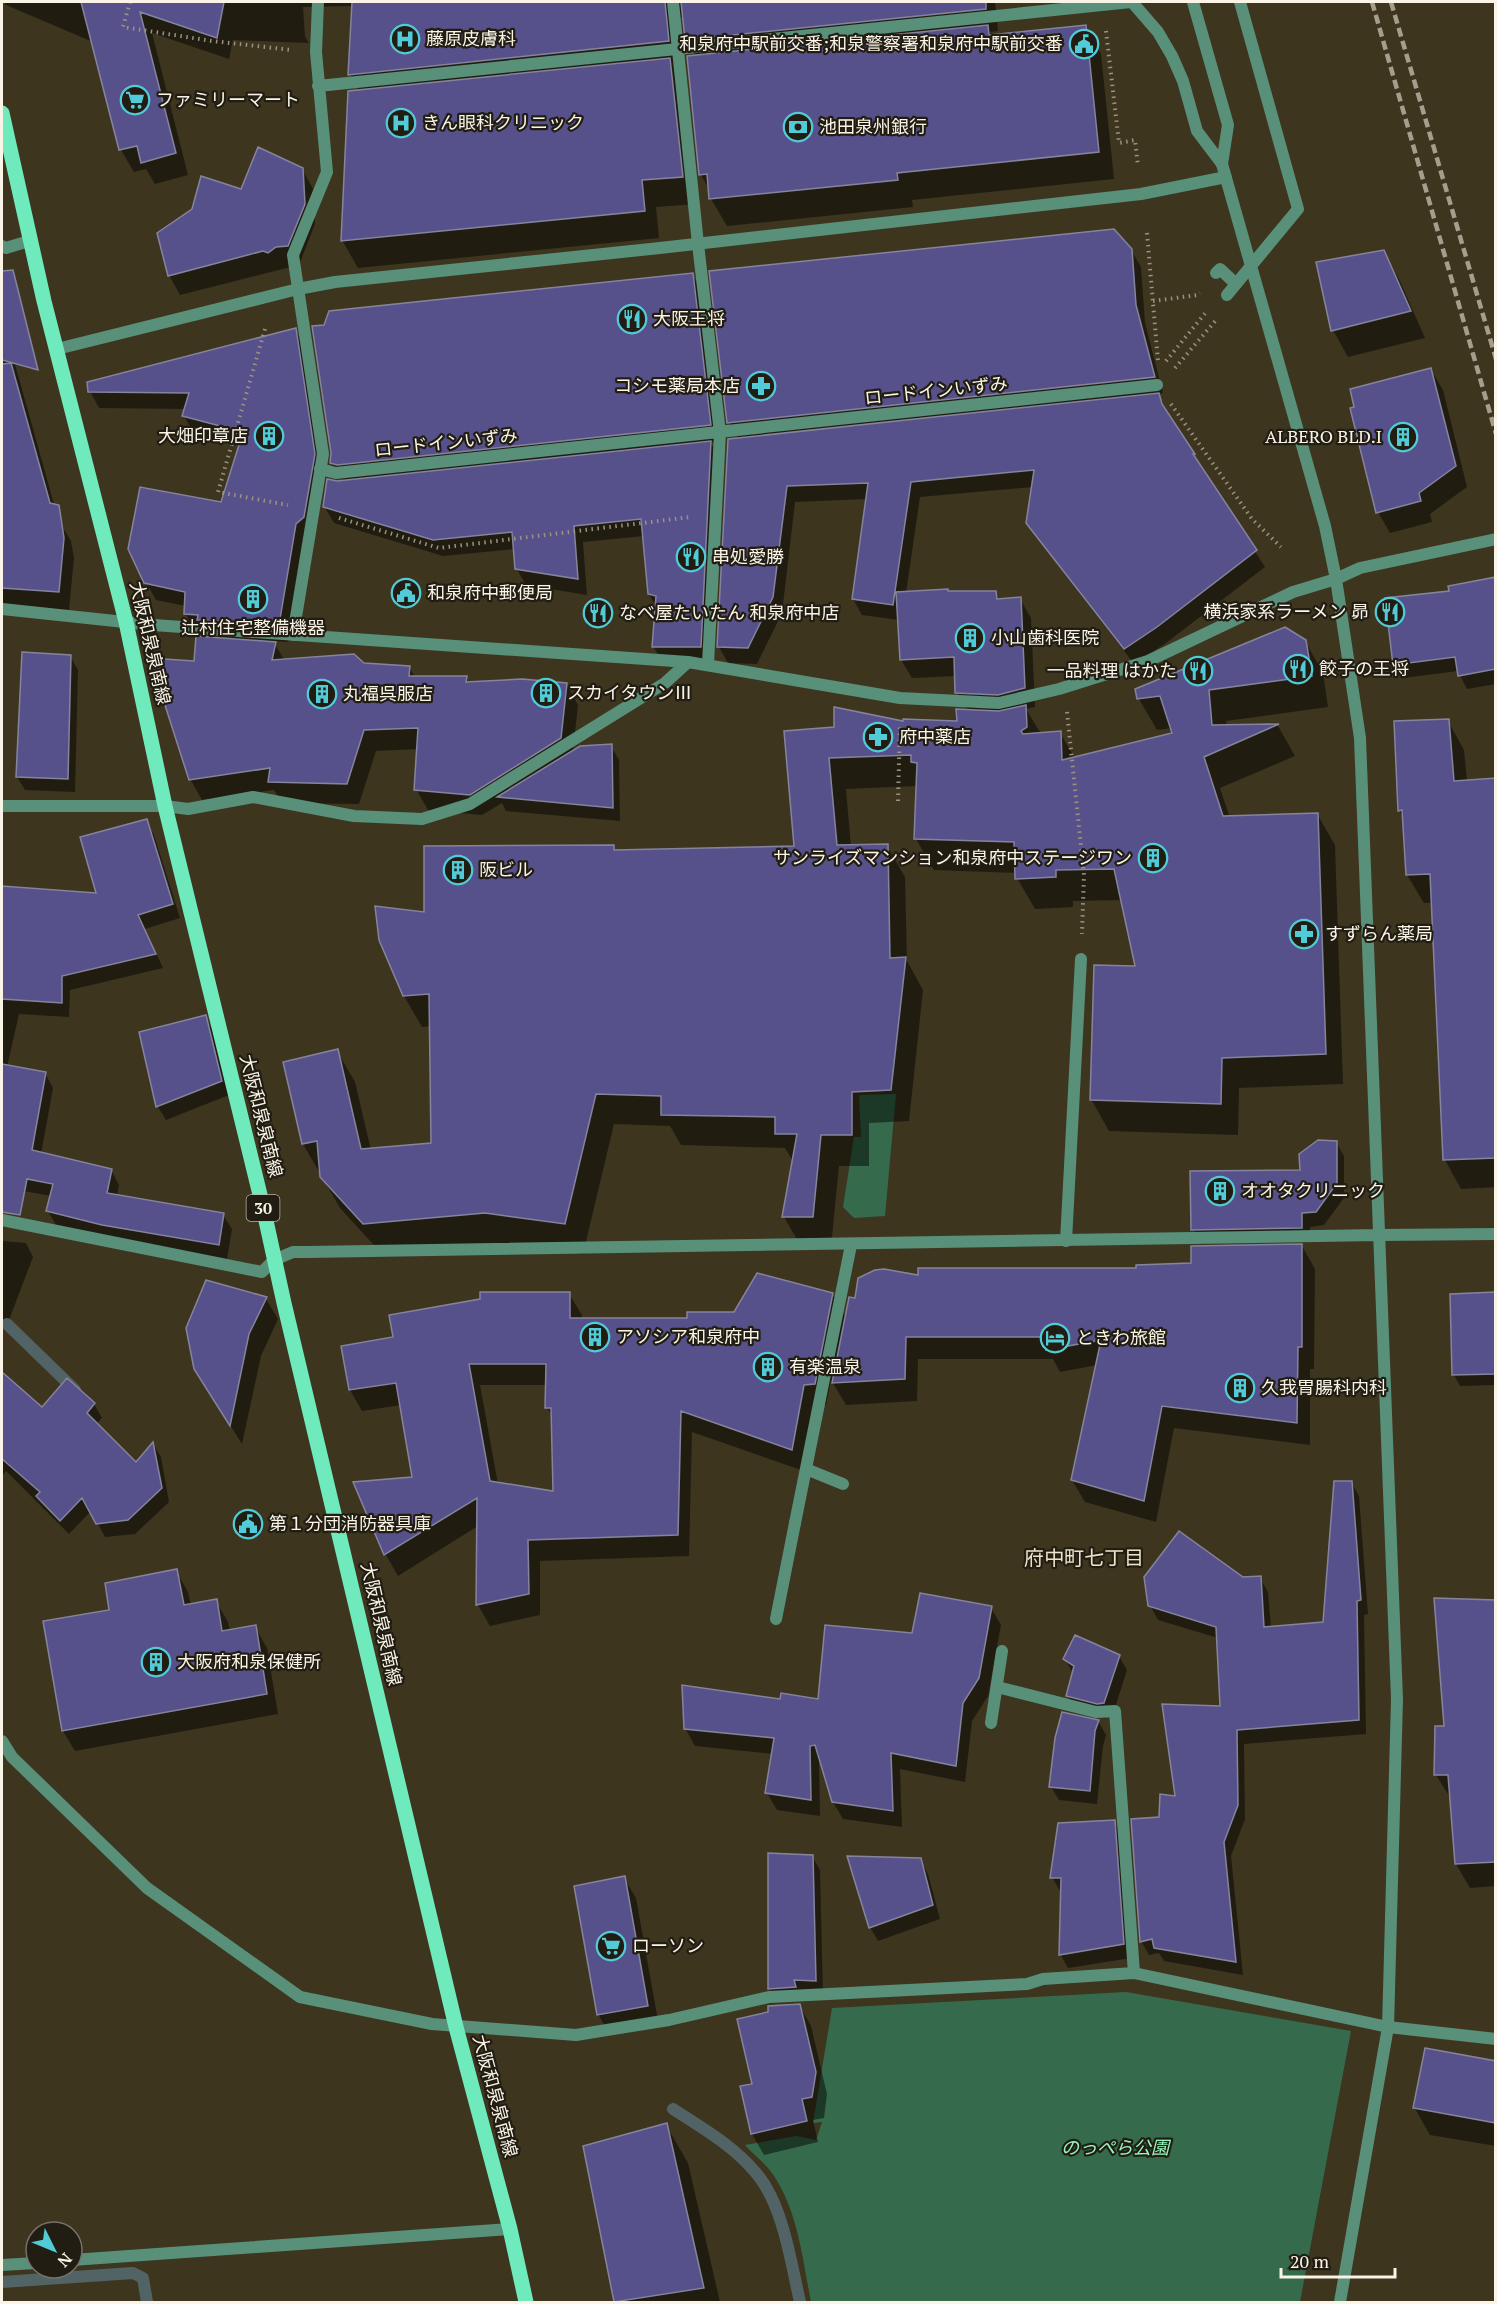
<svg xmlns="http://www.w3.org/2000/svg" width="1497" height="2304" font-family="'PT Serif','Noto Sans JP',serif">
  <rect width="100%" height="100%" fill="#3e351f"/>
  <path fill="#356b4c" d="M896,1094L885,1216L854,1218L843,1207L854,1137H861L859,1095Z
    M1126,1992L1351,2031L1300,2302H811C803,2261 798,2212 774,2176C767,2165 754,2155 745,2145L796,2136L816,2140L822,2122L813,2123L832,2008Z"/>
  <path fill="#0007" fill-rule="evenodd" d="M4,2H995L998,31L990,32L993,36L1085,27L1101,54L1114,179L912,200L913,207L727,226L711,199L710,191L701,175L697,57L687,39L684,17L680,18L681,64L673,65L685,87L697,204L656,207L659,238L358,268L342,240L360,91L350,74L353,6L303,7L305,37L309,43L233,40L229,59L152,33L188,175L155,184L146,169L134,172L121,150L93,42L6,5Z
    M302,169L313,189L315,224L299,265L180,295L169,275L242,190Z
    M1131,250L1141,267L1145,323L1163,393L1158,394L1170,419L1202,470L1265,567L1166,643L1134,664L1038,539L1028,522L1033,487L920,497L906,593L995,592L1000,600L1020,599L1031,618L1035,707L1026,709L1041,734L1060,733L1075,758L1174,734L1172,728L1157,730L1139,699L1305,641L1323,673L1328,707L1226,721L1227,726H1278L1295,756L1220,788L1230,818L1317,814L1335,845L1343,1084L1239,1088L1238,1135L1109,1131L1091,1099L1137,968L1123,900L1073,901V907L1035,909L1017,878V873L934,870L916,839L918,786L846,789L851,847L887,846L905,877L907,961L923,990L909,1121L869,1123V1166H839L831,1247L802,1248L784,1217L794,1163L785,1148L681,1145L670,1126L614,1124L583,1254L504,1243L383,1255L340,1208L303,1144L337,1051L355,1082L371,1150L432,1144L431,1026L422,1027L404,996L426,914L613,846L616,851L796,848L786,733L905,723H958L968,711L957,692L956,676L912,678L901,660L899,620L862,615L853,599L867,499L795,502L782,613L757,664L728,663L719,647L739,440L729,422Z
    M1383,252L1399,279L1425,338L1348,357L1333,330Z
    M692,275L702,291L719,441L710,442L720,459L709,663H663L653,646L656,607L649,594L644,536L583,542L587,595L526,585L516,568L515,549L443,556L334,523L324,506L349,481L341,479L331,463Z
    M295,330L304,346L323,472L305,540L288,642L273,641L285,661L409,667L415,677H466L469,684H566L578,705L573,751L611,746L619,760L620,821L506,811L502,803L482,815L428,810L416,789L418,749L376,751L359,804L282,803L274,790L202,800L190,779L195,663L210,639L206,631L195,630L185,613L186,606L156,600L146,582L222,504L240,445L193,432L184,416L186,409L99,408L90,391Z
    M2,340L13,357L57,515L2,473Z
    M1431,370L1443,390L1467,487L1430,514L1432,522L1390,533L1378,512Z
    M2,477L58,520L71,541L74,558L69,610L24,607L2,611V510L51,521L2,483Z
    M1496,583V684L1467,689L1458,671L1403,678L1395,664L1451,592Z
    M70,656L78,670L75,792L25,790L17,777Z
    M1448,721L1464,750L1467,781L1496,780V1187L1461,1189L1445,1160L1433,903H1424L1407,875L1404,819L1399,810Z
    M146,821L154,835L180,918L145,929L163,968L70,990L69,1017L19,1014L7,1067L45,1073L53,1088L41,1154L111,1170L119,1185L117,1196L223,1215L232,1229L227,1259L111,1239L56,1225L48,1211L51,1196L2,1187V887L98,895Z
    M205,1017L213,1031L229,1095L166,1120L158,1107L141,1033Z
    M1336,1142L1344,1156V1198L1324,1225L1310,1227V1241L1201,1243L1193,1229L1301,1171Z
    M2,1241L26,1243L33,1257L9,1320L2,1319Z
    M1302,1246L1315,1269L1314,1369H1310V1445L1174,1428L1156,1522L1085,1502L1072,1480L1097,1365L1060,1372L1053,1359H918L917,1401L846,1405L831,1380L826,1405L816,1406L804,1471L692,1432L689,1556L540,1561V1615L490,1626L478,1605V1526L398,1576L386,1555L355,1484L414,1478L401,1405L362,1411L350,1390L395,1338L569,1294L582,1315V1319H689L735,1313L832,1294L846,1318L856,1300L919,1276L1138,1269L1193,1264ZM480,1385H547V1407L553,1418L554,1492L498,1484Z
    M1496,1294V1385L1460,1386L1454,1375L1452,1295Z
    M266,1299L278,1319L261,1356L242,1444L208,1390Z
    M2,1374L42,1409L94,1404L102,1418L96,1424L136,1464L153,1444L161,1457L169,1502L135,1534L105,1537L91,1511L69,1534L6,1471L2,1476Z
    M1351,1482L1359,1496L1368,1614L1364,1615L1366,1734L1244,1744L1245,1819L1231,1856L1243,1975L1164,1961L1159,1953L1149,1955L1141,1941L1161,1819L1177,1797L1222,1708L1218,1638L1158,1620L1150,1605L1243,1579L1260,1578L1268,1592L1271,1628L1325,1623Z
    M176,1571L188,1592L191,1605L216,1601L228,1622L230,1631L255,1627L267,1648L278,1714L75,1751L63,1731Z
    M1496,1601V1886L1470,1888L1456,1864L1451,1799L1436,1775L1446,1728Z
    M991,1608L1001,1625L988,1696L972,1721L965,1782L900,1769L902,1827L843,1819L833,1802L821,1763H819L820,1816L777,1810L767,1793L773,1754L695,1746L685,1728L781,1701H819L914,1634Z
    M1119,1656L1127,1670L1112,1717L1076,1710L1068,1696L1073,1673L1065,1659Z
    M1098,1721L1106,1735L1103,1746L1097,1804L1059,1800L1051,1787Z
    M1114,1821L1122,1835L1131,1958L1068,1968L1060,1954L1062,1891H1060L1052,1877Z
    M812,1856L820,1870L823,1994L777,2002L769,1988Z
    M920,1859L928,1874L940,1919L878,1941L870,1927Z
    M624,1878L636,1898L659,2026L610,2035L598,2014Z
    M799,2005L811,2026L827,2094L824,2118L813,2120L818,2142L764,2155L752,2134L742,2087L753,2085Z
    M1496,2062V2146L1430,2135L1414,2107Z
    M666,2125L688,2163L720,2302H616L584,2147Z"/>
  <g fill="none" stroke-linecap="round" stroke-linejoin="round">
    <path stroke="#526366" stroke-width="12" d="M7,1324L75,1390
      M673,2109C702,2128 734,2146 756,2173C783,2204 791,2263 800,2302
      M2,2282L133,2273L143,2278L147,2302"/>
  </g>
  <path fill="#57518b" stroke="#85849d" stroke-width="1.5" fill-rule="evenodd" d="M81,2H224L217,38L140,12L176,153L141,163L137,146L119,150Z
    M352,2H665L669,41L348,75Z
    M681,2H986V9L685,40Z
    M988,25L989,35L1086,25L1099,152L897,173L898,180L709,199L707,174L699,175L687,56Z
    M670,58L683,177L642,180L645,211L341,241L348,91Z
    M258,147L303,168L305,204L288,246L276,247L268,253L263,251L168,276L157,233L192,209L201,176L241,189Z
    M1114,229L1132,249L1136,305L1155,377L727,423L709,271Z
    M1384,250L1411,311L1331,331L1316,262Z
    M13,270L38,370L2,360V271Z
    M693,273L711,425L337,465L330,463L331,453L312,326L324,325L329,311Z
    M296,328L315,454L304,517L296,524L279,625L197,620L198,615L184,614L185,592L144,583L128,549L140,487L221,502L243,432L182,416L189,393L88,392L87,382Z
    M11,363L50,503L59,505L64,538L59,592L2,588V364Z
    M1431,368L1456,466L1419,493L1421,501L1376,513L1350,408L1354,407L1350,389Z
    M1159,393L1162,404L1195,454H1193L1257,550L1157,627L1124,649L1026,523L1034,470L911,482L893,605L852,599L868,483L787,486L773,597L748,648L717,647L728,439Z
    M711,441L701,647H652L656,596L648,594L641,519L574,526L578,579L515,569L512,532L433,540L323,507L327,479L337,481Z
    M1496,577V669L1458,676L1455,657L1393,665L1385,598L1449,591L1448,586Z
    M948,589V591H996L997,599L1021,597L1025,688L998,695L955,693L954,657L900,660L896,592Z
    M1285,627L1306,640L1312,676L1209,690L1212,725L1279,724L1204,757L1223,816L1318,813L1326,1054L1222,1058L1221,1104L1090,1100L1094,965L1135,966L1114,869L1056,870V877L1015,879L1014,842L914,839L917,763L911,762V755L829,758L837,845L888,844L890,958L906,957L891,1090L852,1092V1135H821L813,1217H782L797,1134H775V1117L661,1115V1096L596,1094L565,1224L485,1213L363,1224L320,1177L317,1141L302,1144L283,1062L338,1049L361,1149L431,1143L429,994L403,996L379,940L375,906L424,912V846L614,845V850L794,846L784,731L834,727V707L903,721V719L957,721L956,709L999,711L1026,705L1027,727L1021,731L1023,734L1061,731L1062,760L1172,733L1160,696L1137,699L1135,689Z
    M196,636L276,642L272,660L354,654L364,663L410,666L409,676H467L466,682L522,679L567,683L561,738L470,795L414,790L418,728L364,730L347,784L268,782L270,768L189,780L154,671L164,659L194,661Z
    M22,652L71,655L68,779L16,777Z
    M1449,719L1454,781L1496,778V1158L1443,1160L1430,874L1406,875L1402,810L1398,811L1394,721Z
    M612,744L613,808L497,797L580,746Z
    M147,819L173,904L138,915L156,954L62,976V1003L2,999V886L96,893L80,837Z
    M206,1015L222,1081L156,1107L139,1032Z
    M2,1064L46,1072L32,1150L112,1169L107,1193L224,1213L219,1245L102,1225L46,1211L53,1184L27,1179L20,1215L2,1212Z
    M1318,1140L1337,1141V1183L1316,1212L1302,1213V1228L1191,1230L1190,1171L1300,1170L1299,1154Z
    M1302,1244V1347H1298L1297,1423L1162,1406L1144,1501L1071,1480L1101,1340L1046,1350L1045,1337H906L905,1379L832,1383L849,1297L855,1298L858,1278L875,1270L884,1269L918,1275V1268H1136V1265L1191,1263V1246Z
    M757,1273L833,1293L815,1384L804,1385L792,1450L681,1411L678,1535L528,1540L529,1594L476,1605L477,1498L384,1555L353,1482L412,1477L396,1383L349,1390L341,1346L393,1337L389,1315L480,1299V1292H570V1318H687V1312H734ZM469,1364H546L545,1408H551L553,1491L490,1481Z
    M206,1280L267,1297L249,1334L230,1426L194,1369L186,1328Z
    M1496,1292V1374L1452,1375L1450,1294Z
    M2,1372L42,1407L67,1378L95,1403L87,1413L136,1462L153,1442L162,1488L128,1520L96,1524L82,1498L60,1521L36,1496L40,1492L2,1459Z
    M1334,1481H1352L1361,1600L1357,1601L1359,1720L1237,1730L1238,1805L1224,1842L1236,1962L1154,1948L1152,1939L1140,1942L1131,1819L1159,1817L1160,1794L1175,1796L1162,1704L1220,1706L1216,1627L1148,1606L1144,1577L1179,1531L1243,1577L1261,1576L1264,1627L1323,1622Z
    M177,1569L184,1605L217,1599L222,1631L256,1625L267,1694L62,1731L43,1621L109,1610L105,1583Z
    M920,1593L992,1606L979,1678L963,1703L956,1766L891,1753L893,1811L832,1802L815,1745L810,1746L811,1800L765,1793L774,1738L684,1729L682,1685L780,1699L781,1693L818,1699L825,1625L912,1633Z
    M1434,1598L1496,1600V1862L1455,1864L1448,1775H1434L1435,1726H1444Z
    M1075,1635L1120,1655L1104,1703L1097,1704L1066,1696L1074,1666L1063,1659Z
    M1062,1712L1099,1720L1095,1731L1090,1791L1049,1787L1055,1738Z
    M1115,1820L1124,1944L1059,1955L1061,1878H1050L1058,1823Z
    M768,1853L813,1855L816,1981L794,1980L796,1987L768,1989Z
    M847,1856L921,1858L933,1905L869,1928Z
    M625,1876L648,2006L597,2015L574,1886Z
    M800,2004L816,2072L812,2097L802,2099L807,2121L751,2134L740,2086L752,2084L737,2019L768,2012V2006Z
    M1425,2048L1496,2061V2123L1413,2108Z
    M667,2123L704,2288L614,2302L583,2146Z"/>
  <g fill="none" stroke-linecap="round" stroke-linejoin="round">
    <path stroke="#9a9381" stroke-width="4" stroke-dasharray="1.5 4.5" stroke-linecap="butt" d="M130,2L123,27L212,41L292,50
      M1106,31L1119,143L1135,140L1138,166
      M1147,233L1158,361
      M1153,301L1198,295L1200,293
      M265,329L218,492L288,505
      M1166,361L1207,311
      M1175,368L1217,319
      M1171,404L1252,519L1281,547
      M339,518L439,548L691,517
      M1067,712L1084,875L1082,934
      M898,801L900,723"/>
    <path stroke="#58907a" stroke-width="12" d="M1379,1235L1496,1234
      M776,1619L795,1523
      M991,1723L1002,1651"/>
    <path stroke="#58907a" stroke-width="12" d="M698,244L720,433L708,664
      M1216,273L1220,269L1236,284
      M320,469L336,473L1157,385"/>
    <path stroke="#58907a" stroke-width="12" d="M673,2L698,244
      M1132,2L1158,32L1172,56L1183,81L1197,131L1222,164
      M1193,2L1228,125L1222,164
      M318,86L1131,2
      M2,246L6,248L29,241
      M2,609L153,625L688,662L900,698L999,703L1059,689L1148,661L1293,592L1336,579L1360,568L1496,539
      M293,635L323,454L293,255L327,172L316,52L318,2
      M2,806H165L188,809L253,797L354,816L422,819L470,804L665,683L688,662
      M2,1220L262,1272L274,1260
      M1066,1241L1081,959
      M806,1469L843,1484
      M795,1523L851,1245
      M997,1687L1096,1712L1115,1711L1134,1973
      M2,1741L12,1757L147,1888L300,1997L432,2024L576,2035L669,2020L769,1997L1027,1984L1043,1979L1134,1973L1388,2027L1496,2039
      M72,2260L510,2229
      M2,2265L36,2263"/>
    <path stroke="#58907a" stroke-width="12" d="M1222,164L1325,526L1336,579L1360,738L1397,1699L1388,2027L1340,2302
      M57,349L298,289L335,282L660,248L1141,194L1226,177
      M274,1260L293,1252H307L1379,1235"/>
    <path stroke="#6eeabc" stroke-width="15" d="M2,113L44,301L126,622L165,806L263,1207L284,1303L456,2027L510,2229L526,2302"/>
    <path stroke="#a59e8d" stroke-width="4.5" stroke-dasharray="9 4.5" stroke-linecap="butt" d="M1372,2L1496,434
      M1391,2L1496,359"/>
    <path stroke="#58907a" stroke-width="12" d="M1227,295L1298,209L1240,2"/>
  </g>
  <defs>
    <g id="hospital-ring" transform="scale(1.5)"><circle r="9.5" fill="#211d13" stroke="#52cbd9" stroke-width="1.5"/><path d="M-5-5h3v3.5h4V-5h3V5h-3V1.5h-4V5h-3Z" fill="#52cbd9"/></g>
    <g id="civic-ring" transform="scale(1.5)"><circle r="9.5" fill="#211d13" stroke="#52cbd9" stroke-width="1.5"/><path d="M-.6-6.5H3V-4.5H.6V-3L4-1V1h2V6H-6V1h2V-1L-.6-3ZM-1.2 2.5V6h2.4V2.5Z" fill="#52cbd9"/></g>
    <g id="supermarket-ring" transform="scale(1.5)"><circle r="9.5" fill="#211d13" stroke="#52cbd9" stroke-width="1.5"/><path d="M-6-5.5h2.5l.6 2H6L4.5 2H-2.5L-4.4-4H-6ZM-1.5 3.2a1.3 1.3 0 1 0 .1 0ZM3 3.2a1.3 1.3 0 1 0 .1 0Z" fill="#52cbd9"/></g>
    <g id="bank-ring" transform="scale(1.5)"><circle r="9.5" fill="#211d13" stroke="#52cbd9" stroke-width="1.5"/><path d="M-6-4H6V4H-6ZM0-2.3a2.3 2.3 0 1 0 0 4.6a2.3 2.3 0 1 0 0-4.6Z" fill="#52cbd9"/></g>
    <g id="restaurant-ring" transform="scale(1.5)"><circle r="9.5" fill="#211d13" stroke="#52cbd9" stroke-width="1.5"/><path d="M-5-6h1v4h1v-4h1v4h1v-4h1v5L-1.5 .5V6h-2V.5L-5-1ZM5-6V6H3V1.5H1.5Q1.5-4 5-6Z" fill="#52cbd9"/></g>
    <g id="pharmacy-ring" transform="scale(1.5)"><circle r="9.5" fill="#211d13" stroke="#52cbd9" stroke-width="1.5"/><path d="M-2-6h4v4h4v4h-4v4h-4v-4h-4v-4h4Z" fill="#52cbd9"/></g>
    <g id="building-ring" transform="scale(1.5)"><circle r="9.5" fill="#211d13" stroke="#52cbd9" stroke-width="1.5"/><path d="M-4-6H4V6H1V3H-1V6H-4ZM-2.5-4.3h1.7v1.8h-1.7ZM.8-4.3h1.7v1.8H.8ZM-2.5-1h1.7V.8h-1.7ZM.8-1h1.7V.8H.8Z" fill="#52cbd9"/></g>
    <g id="hotel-ring" transform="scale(1.5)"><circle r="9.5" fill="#211d13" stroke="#52cbd9" stroke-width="1.5"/><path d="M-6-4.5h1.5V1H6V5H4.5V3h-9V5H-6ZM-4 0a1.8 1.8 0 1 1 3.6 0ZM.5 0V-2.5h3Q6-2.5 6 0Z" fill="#52cbd9"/></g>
  </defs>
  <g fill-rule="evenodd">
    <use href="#hospital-ring" x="405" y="39"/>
    <use href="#civic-ring" x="1084" y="44"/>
    <use href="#supermarket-ring" x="135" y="100"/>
    <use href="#hospital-ring" x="401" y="123"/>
    <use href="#bank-ring" x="798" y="127"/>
    <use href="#restaurant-ring" x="632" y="319"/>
    <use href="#pharmacy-ring" x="761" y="386"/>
    <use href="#building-ring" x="269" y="436"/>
    <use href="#building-ring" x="1403" y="437"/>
    <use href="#restaurant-ring" x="691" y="557"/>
    <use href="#civic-ring" x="406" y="593"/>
    <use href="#building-ring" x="253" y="599"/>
    <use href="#restaurant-ring" x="1390" y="612"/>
    <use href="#restaurant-ring" x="598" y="613"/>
    <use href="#building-ring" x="970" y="638"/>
    <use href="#restaurant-ring" x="1298" y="669"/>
    <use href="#restaurant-ring" x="1198" y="671"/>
    <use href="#building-ring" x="546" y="693"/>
    <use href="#building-ring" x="322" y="694"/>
    <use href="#pharmacy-ring" x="878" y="737"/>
    <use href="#building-ring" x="1153" y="858"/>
    <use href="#building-ring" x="458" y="870"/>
    <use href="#pharmacy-ring" x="1304" y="934"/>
    <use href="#building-ring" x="1220" y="1191"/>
    <use href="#building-ring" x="595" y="1337"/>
    <use href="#hotel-ring" x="1055" y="1338"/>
    <use href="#building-ring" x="768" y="1367"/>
    <use href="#building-ring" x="1240" y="1388"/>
    <use href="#civic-ring" x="248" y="1524"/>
    <use href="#building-ring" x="156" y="1662"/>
    <use href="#supermarket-ring" x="611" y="1946"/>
  </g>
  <g text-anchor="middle" stroke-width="4.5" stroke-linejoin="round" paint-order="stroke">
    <rect fill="#211d13" stroke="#b9b4a7" stroke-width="1.5" x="246.5" y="1195" width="33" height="26" rx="4.5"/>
    <g font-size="16" font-weight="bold" fill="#faf4e7">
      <text x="263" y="1214">30</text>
    </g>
    <g font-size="18" fill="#faf4e7" stroke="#211d13" text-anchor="start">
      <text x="426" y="45">藤原皮膚科</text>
      <text x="1063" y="50" text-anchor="end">和泉府中駅前交番;和泉警察署和泉府中駅前交番</text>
      <text x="156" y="106">ファミリーマート</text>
      <text x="422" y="129">きん眼科クリニック</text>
      <text x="819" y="133">池田泉州銀行</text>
      <text x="653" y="325">大阪王将</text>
      <text x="740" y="392" text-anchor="end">コシモ薬局本店</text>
      <text x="248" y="442" text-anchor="end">大畑印章店</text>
      <text x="1382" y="443" text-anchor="end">ALBERO BLD.I</text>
      <text x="712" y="563">串処愛勝</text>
      <text x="427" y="599">和泉府中郵便局</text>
      <text x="1369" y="618" text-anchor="end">横浜家系ラーメン 昴</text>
      <text x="619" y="619">なべ屋たいたん 和泉府中店</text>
      <text x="253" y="634" text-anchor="middle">辻村住宅整備機器</text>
      <text x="991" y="644">小山歯科医院</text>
      <text x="1319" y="675">餃子の王将</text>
      <text x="1177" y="677" text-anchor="end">一品料理 はかた</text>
      <text x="567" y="699">スカイタウンⅢ</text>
      <text x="343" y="700">丸福呉服店</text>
      <text x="899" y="743">府中薬店</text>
      <text x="1132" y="864" text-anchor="end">サンライズマンション和泉府中ステージワン</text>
      <text x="479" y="876">阪ビル</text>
      <text x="1325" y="940">すずらん薬局</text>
      <text x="1241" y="1197">オオタクリニック</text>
      <text x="616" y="1343">アソシア和泉府中</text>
      <text x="1076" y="1344">ときわ旅館</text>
      <text x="789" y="1373">有楽温泉</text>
      <text x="1261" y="1394">久我胃腸科内科</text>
      <text x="269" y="1530">第１分団消防器具庫</text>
      <text x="177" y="1668">大阪府和泉保健所</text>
      <text x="632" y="1952">ローソン</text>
    </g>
    <g font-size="18" fill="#faf4e7" stroke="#211d13">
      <text transform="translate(936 391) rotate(-6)" y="6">ロードインいずみ</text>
      <text transform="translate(446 443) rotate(-6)" y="6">ロードインいずみ</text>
      <text transform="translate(150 643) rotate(77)" y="6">大阪和泉泉南線</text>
      <text transform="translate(261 1116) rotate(76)" y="6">大阪和泉泉南線</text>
      <text transform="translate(381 1624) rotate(77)" y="6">大阪和泉泉南線</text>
      <text transform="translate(495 2096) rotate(75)" y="6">大阪和泉泉南線</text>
    </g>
    <g font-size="18" font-style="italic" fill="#96f7bd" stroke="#211d13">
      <text x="1115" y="2154">のっぺら公園</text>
    </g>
    <g font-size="20" fill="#ede2c7" stroke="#211d13">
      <text x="1084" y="1565">府中町七丁目</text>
    </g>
  </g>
  <rect width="1497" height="2304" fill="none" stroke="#faf4e7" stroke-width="6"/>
  <g transform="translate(54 2250) rotate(133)"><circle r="28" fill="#211d13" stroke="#787368" stroke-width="1.5"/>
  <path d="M0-4.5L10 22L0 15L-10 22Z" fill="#52cbd9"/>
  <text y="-9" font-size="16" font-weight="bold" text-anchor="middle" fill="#faf4e7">N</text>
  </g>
  <path d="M1281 2268v9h114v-9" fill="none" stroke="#faf4e7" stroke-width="3"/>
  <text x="1290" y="2268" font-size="18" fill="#faf4e7" stroke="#211d13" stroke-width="4.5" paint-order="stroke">20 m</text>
</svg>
